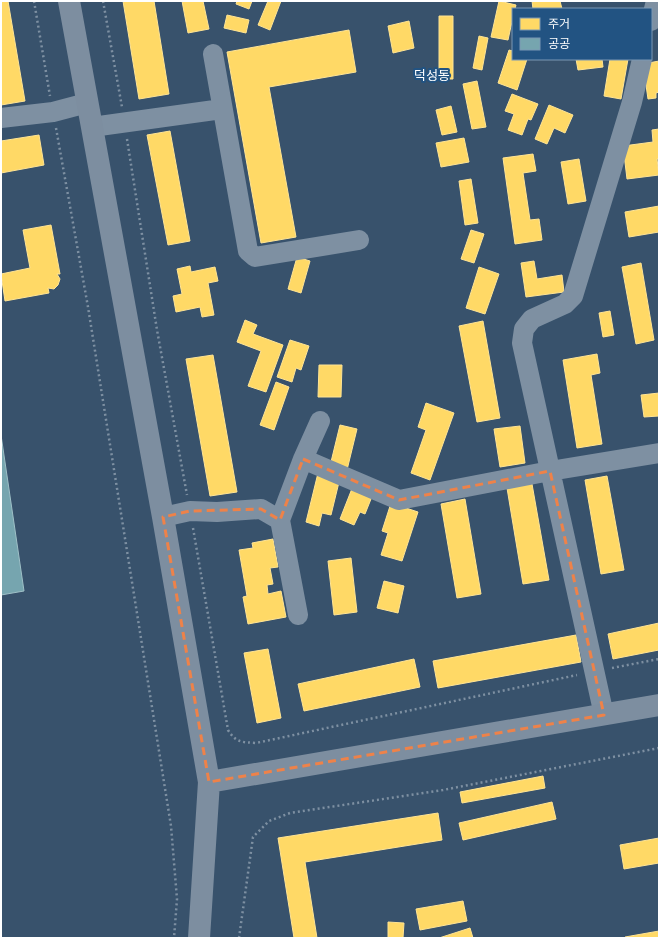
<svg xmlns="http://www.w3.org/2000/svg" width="660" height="939" font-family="'Noto Sans','Noto Sans KR',sans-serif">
  <rect width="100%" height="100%" fill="#38526c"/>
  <path fill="#ffd966" stroke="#ffe494" d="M1,1H8L25,101L1,105Z
    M123,1H154L169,94L139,99Z
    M182,1H203L209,29L188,33Z
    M237,1H252L249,9L236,4Z
    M268,1H281L270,30L258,25Z
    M499,1L516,5L515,9H513V17L508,40L491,37Z
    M532,1H560L562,9H533Z
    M227,15L249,20L246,33L224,28Z
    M439,16H453V79H439Z
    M409,21L414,48L393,53L388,26Z
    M349,30L356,72L269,87L296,237L261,243L227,52Z
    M479,36L488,38L482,70L473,68Z
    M509,50L513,51V59H527L517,90L498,83Z
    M576,59H602L603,67L578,70Z
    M610,59H628L621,99L604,96Z
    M659,61V92L656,93V98L648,99L643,64Z
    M477,81L486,127L472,129L463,84Z
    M512,94L538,104L531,120L528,119L522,135L508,130L514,114L505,111Z
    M549,105L573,115L565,133L554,128L547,144L535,139Z
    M451,106L457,132L442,135L436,110Z
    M659,129V159H657L659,175L627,179L623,146L653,142L652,130Z
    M170,131L190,241L168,245L147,135Z
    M39,135L44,165L1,173V141Z
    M464,138L469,162L441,167L436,143Z
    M533,154L536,171L523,173L530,220L539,219L542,240L515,244L503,158Z
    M579,159L586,201L568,204L561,162Z
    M471,179L478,223L465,225L459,181Z
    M659,206V232L629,237L625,212Z
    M51,225L60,274H57L60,279L58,285L54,289L48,288L49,293L5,301L1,274L30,268L23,230Z
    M471,230L484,234L474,263L461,259Z
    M297,257L310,261L301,293L288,289Z
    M534,261L537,279L562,275L564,292L526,297L521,263Z
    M641,263L654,340L636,344L622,267Z
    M190,266L191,272L215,267L218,281L208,283L214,315L202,317L200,307L176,312L173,296L182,294L177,269Z
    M479,267L499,274L485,314L466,308Z
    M610,311L614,335L603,337L599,313Z
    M245,320L257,325L253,334L283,345L266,392L248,386L261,351L237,342Z
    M483,321L500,418L477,422L459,326Z
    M290,340L309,346L301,370L296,368L292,382L277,377Z
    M597,354L600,373L591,375L602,444L577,448L563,360Z
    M213,355L237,492L210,496L186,359Z
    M319,365H342L341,397H318Z
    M276,382L289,387L274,430L260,425Z
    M659,393V416L644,417L641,395Z
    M426,403L454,413L430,480L411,473L426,430L418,427Z
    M340,425L357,429L347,470L330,466Z
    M520,426L525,463L500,467L494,429Z
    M318,473L340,478L331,515L322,513L319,526L306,522Z
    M607,476L624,570L601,574L585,480Z
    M532,484L549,580L523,584L507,488Z
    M353,486L373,494L365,514L360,512L354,525L340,519Z
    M465,499L481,594L457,598L441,504Z
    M391,503L418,512L402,561L381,555L388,533L382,531Z
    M273,539L278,567L270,568L273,584L267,585L268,594L281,591L286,617L248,624L243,597L247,596L239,550L253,548L252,543Z
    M351,558L357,612L334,615L328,561Z
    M384,581L404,586L398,613L377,608Z
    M659,623V650L613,659L608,634Z
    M576,635L581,662L438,688L433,661Z
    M268,649L281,718L257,723L244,653Z
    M414,659L420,687L304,711L298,684Z
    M543,776L545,788L462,803L460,792Z
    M552,802L556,819L463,840L459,823Z
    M438,813L442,840L305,862L317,938H294L278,838Z
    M659,838V863L624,869L620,845Z
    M463,901L467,921L420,930L416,909Z
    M388,922L404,923L403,938H388Z
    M470,928L473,938H439Z
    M659,931V938H625V937Z"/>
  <path fill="#76a5af" stroke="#9fc0c7" d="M1,435L24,591L1,595Z"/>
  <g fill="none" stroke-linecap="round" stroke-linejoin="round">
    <path stroke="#7e90a2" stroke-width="2.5" stroke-dasharray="2 3" stroke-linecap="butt" d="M34,1L50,96
      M103,1L122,107
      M56,128L88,307L171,826L177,899L174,938
      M127,139L157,330L187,495
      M193,528L228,730C236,743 242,742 256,743L577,675
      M612,668L659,659
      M239,938L253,837L269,821L290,813L443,790L659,748"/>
    <path stroke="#7e90a2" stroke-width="20" d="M651,21L656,1
      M213,54L248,251L255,257L359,240
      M1,118L53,112L87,103
      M92,127L222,109
      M303,459L399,500L550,471L659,453
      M163,517L190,511L217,512L261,509L280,520L298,615
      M280,520L303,459L320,421
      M604,715L522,343L524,329L532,319L565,304L573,296L632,102L642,59"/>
    <path stroke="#7d8ea0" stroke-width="22" d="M69,1L163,517L209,782L199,938
      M209,782L659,705"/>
  </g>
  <path fill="none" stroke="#ee8249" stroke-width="3" stroke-dasharray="8 5" stroke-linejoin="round" d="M303,459L399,500L550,471L604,715L209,782L163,517L190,511L261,509L280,520Z"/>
  <g text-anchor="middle" stroke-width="4" stroke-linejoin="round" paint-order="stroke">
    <g font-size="13" fill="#fff" stroke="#225382">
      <text x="432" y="80">덕성동</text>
    </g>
  </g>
  <rect width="660" height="939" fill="none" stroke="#ffffff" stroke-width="4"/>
  <rect x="512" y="8" width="140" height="52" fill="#225382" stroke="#7a98b4"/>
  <rect x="520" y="18" width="20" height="12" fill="#ffd966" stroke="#7a98b4"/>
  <text x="548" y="28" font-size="12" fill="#ffffff">주거</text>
  <rect x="520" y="38" width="20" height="12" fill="#76a5af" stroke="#7a98b4"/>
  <text x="548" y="48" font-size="12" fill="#ffffff">공공</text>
</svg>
